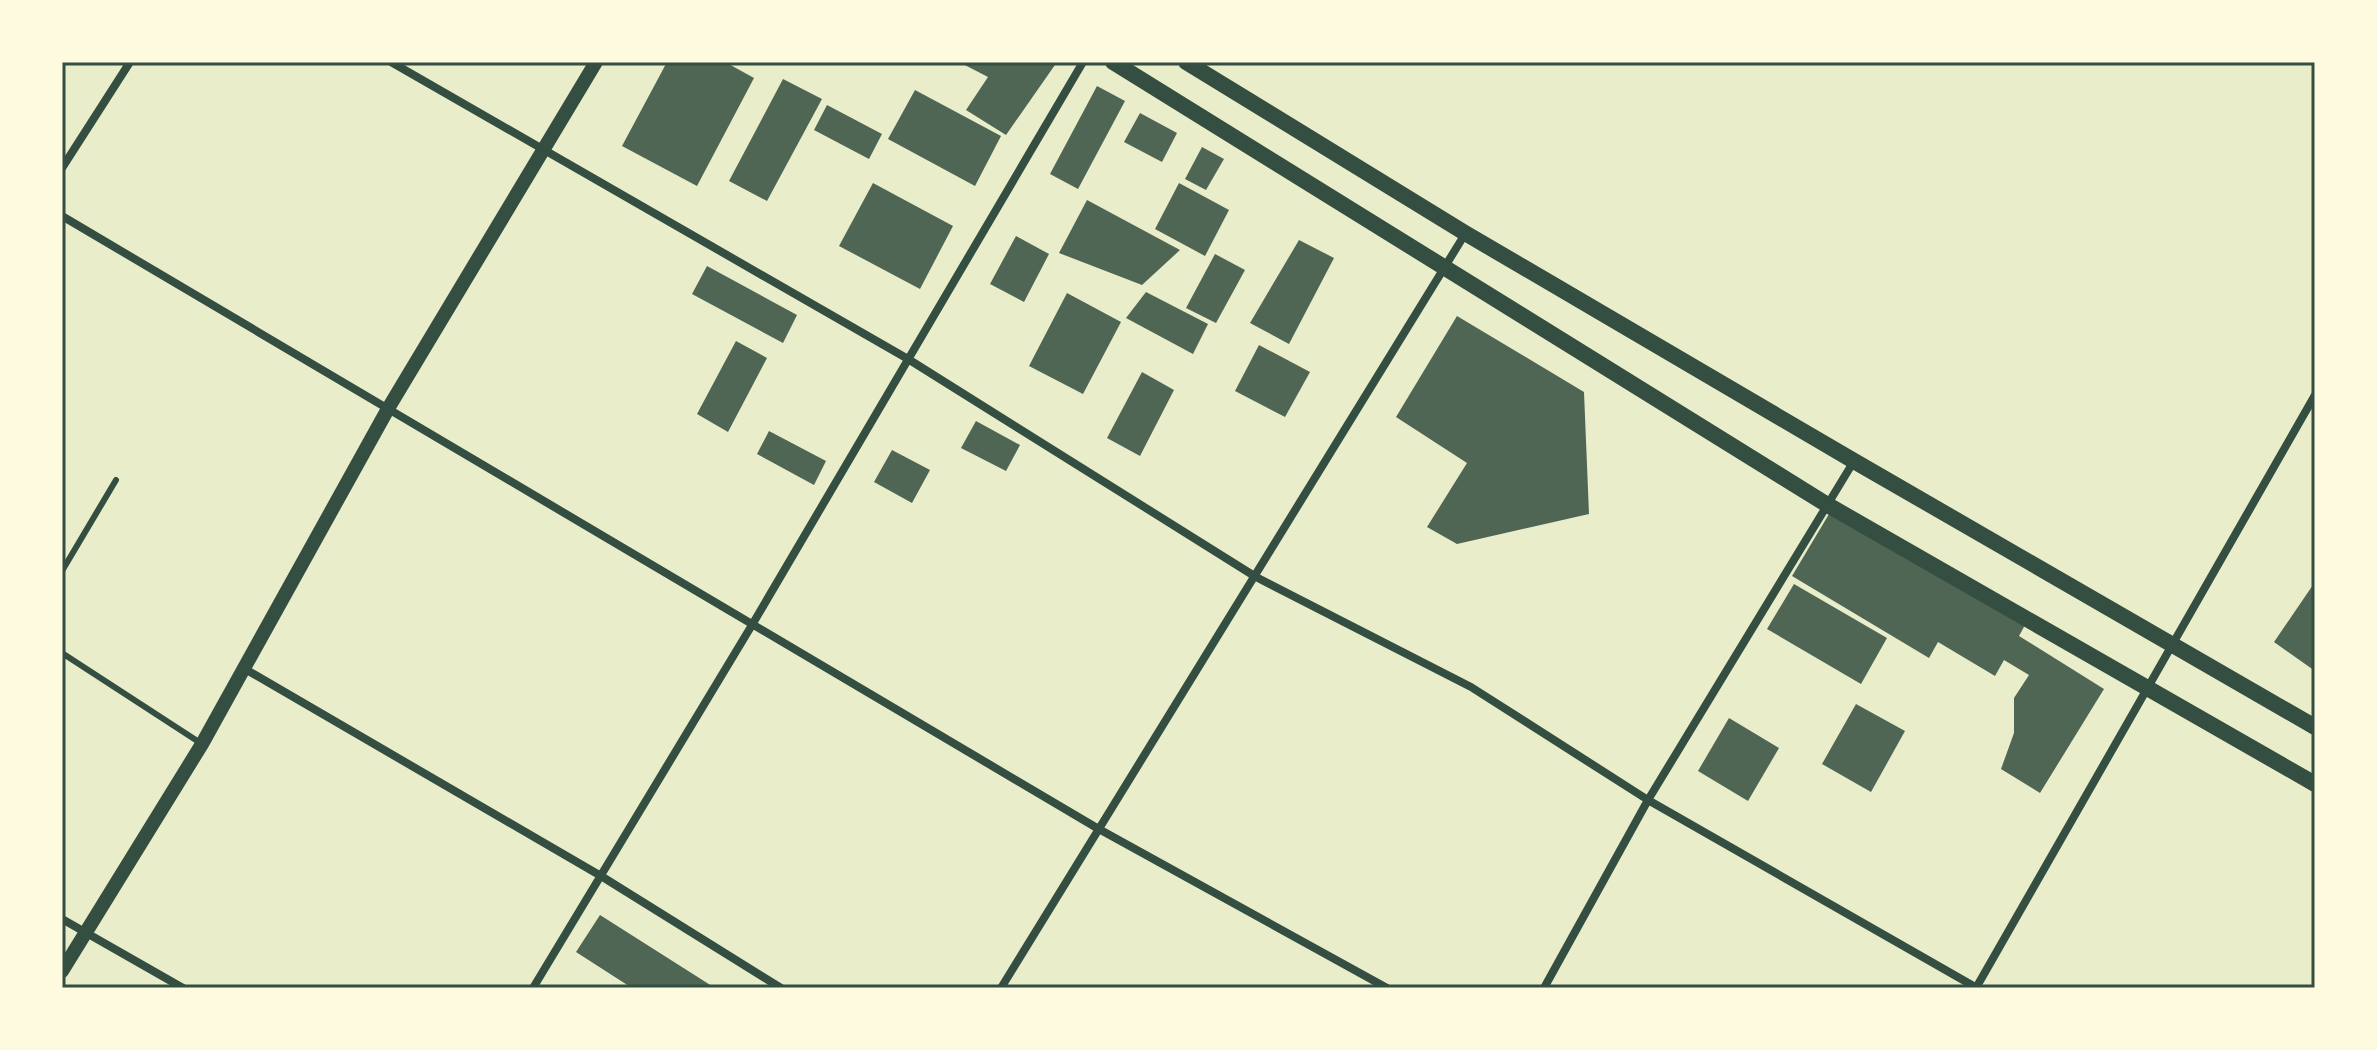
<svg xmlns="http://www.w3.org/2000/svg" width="2377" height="1050" font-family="'Exo 2',sans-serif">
  <rect width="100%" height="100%" fill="#e9edc9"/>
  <path fill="#4f6655" d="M667,62H725L754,78L697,186L622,146Z
    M959,62H1057L1006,135L966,110L988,77Z
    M783,79L822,99L767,201L729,181Z
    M1097,86L1125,101L1078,189L1050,174Z
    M915,90L1001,136L975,186L888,139Z
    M827,105L882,134L869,159L814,130Z
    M1140,113L1177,133L1162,162L1124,142Z
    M1202,147L1224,159L1206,190L1185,179Z
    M873,183L953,226L920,289L839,246Z
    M1179,183L1229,210L1205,256L1155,229Z
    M1087,200L1180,250L1142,285L1059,253Z
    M1016,236L1049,254L1024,302L990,284Z
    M1299,240L1334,258L1289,344L1250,323Z
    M1215,254L1245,270L1216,323L1186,308Z
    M707,266L797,315L783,343L692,294Z
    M1146,292L1208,324L1193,354L1126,318Z
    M1067,293L1121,322L1083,394L1029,366Z
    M1457,316L1584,392L1589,514L1457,544L1427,527L1467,463L1396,417Z
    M736,341L767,358L728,432L697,414Z
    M1259,345L1310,372L1285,417L1235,391Z
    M1142,372L1174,390L1140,456L1107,438Z
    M976,421L1020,445L1006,471L961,448Z
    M769,431L826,461L814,485L757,454Z
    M892,450L930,470L912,503L874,482Z
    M1832,509L2025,625L2019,636L2104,689L2040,793L2001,769L2014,733V698L2029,675L2004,660L1995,676L1938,642L1929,658L1792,576Z
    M2315,582V671L2274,642Z
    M1794,584L1887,638L1861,684L1767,629Z
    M1856,704L1905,731L1871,792L1822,764Z
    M1729,718L1779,748L1748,801L1698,771Z
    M600,915L715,988H632L576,952Z"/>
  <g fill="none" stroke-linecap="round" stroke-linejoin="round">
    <path stroke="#344e41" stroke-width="6" d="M62,571L116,480
      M62,653L202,744"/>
    <path stroke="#344e41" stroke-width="8" d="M391,62L908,359L1256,577L1471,687L1648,800L1977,988
      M62,168L130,62
      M62,216L1097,828L1387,988
      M245,669L601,876L781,988
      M62,919L183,988
      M533,988L752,625L1083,62
      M1001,988L1465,234
      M1544,988L1648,800L1854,461
      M1976,988L2315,395"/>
    <path stroke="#344e41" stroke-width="14" d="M62,971L202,744L389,407L596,62"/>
    <path stroke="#344e41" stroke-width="16" d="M1113,62L1826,504L2315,784
      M1186,62L1465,233L1854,461L2315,727"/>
  </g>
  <rect width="2377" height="1050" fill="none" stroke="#fefae0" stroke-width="128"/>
  <rect x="64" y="64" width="2249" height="922" fill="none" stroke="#344e41" stroke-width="3"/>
</svg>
